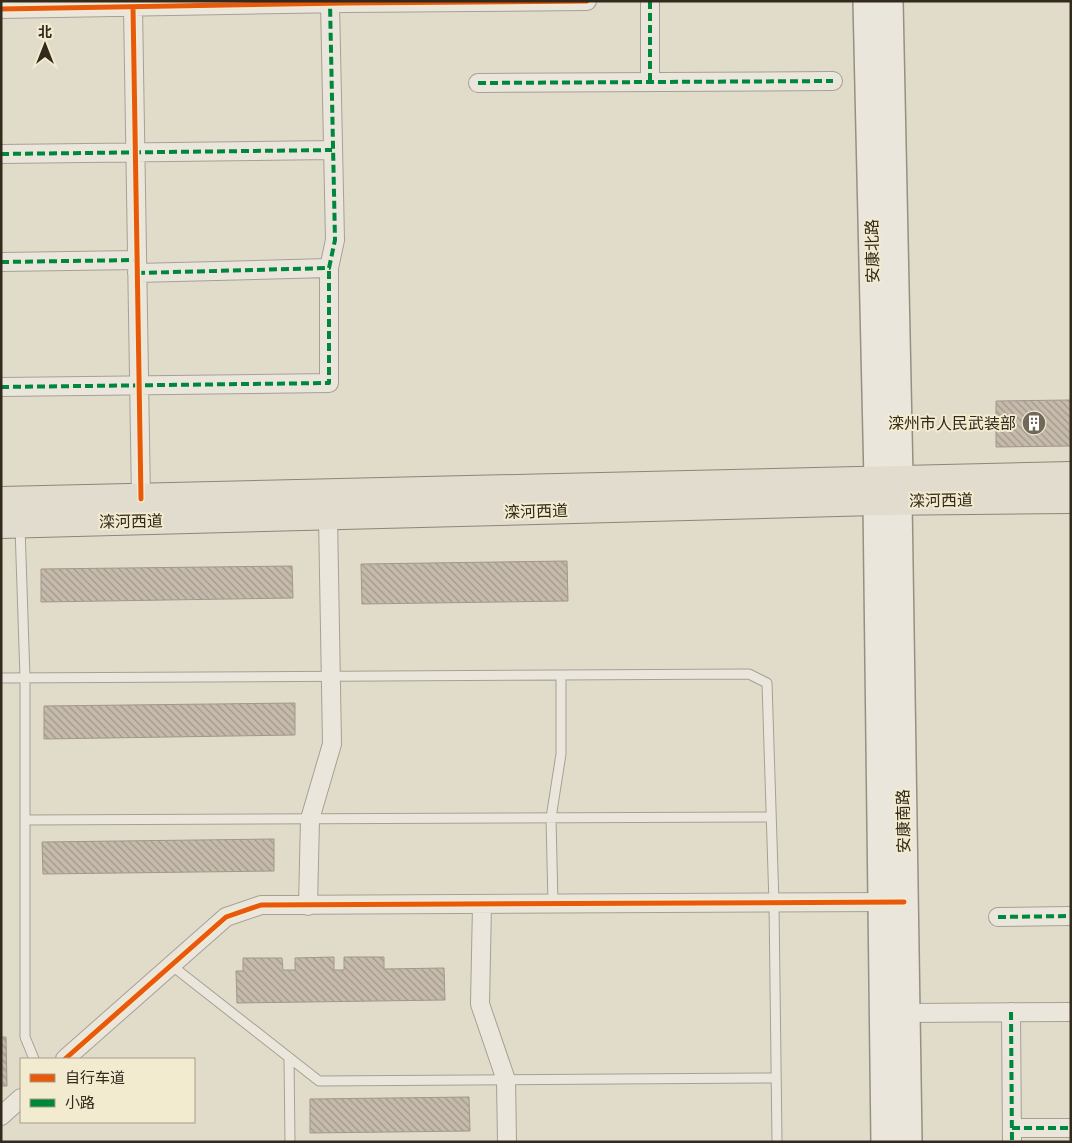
<svg xmlns="http://www.w3.org/2000/svg" width="1072" height="1143" font-family="'IBM Plex Serif','Noto Sans SC',serif">
  <defs>
    <pattern id="building-back-hatch" width="6" height="6" patternUnits="userSpaceOnUse" patternTransform="scale(1.25)"><rect width="6" height="6" fill="#c5baab"/><path d="M-1 5l2 2M0 0l6 6M5-1l2 2" fill="none" stroke="#a1978a"/></pattern>
  </defs>
  <rect width="100%" height="100%" fill="#e1dcca"/>
  <path fill="url(#building-back-hatch)" stroke="#a1988a" d="M1071,400V446L996,447V401Z
    M567,561L568,601L362,604L361,564Z
    M292,566L293,598L41,602V569Z
    M295,703V735L44,739V706Z
    M274,839V871L43,874L42,842Z
    M334,957V970H344V957H384V969L444,968L445,1000L237,1003L236,971H243V958H282L283,970H295V958Z
    M1,1037H6L7,1086H1Z
    M469,1097L470,1131L310,1133V1099Z"/>
  <g fill="none" stroke-linecap="round" stroke-linejoin="round">
    <g stroke="#a6a094" stroke-width="11">
      <path id="lane" d="M20,527L25,678V1037L34,1059
        M1,678L749,674L767,683L774,903L777,1142
        M25,820L771,817
        M553,904L551,818L561,754V675
        M171,965L319,1081L776,1078
        M289,1058L290,1142"/>
    </g>
    <g stroke="#a6a094" stroke-width="20">
      <path id="street" d="M650,1V82
        M133,7L141,499
        M1,9L346,3L587,1
        M478,83L833,81
        M1,154L332,150
        M1,262L137,260
        M137,273L329,268L335,240L330,3
        M1,387L329,383V268
        M482,905L480,1004L506,1080L507,1142
        M308,906L310,819L332,744L328,516
        M998,917L1071,916
        M1011,1012L1012,1142
        M908,1013L1071,1012
        M65,1059L226,917L261,905L892,902
        M1,1116L21,1098
        M1012,1128H1071"/>
    </g>
    <g stroke="#969083" stroke-width="28">
      <path id="secondary" d="M866,1L877,479L876,501L884,1142
        M890,1L900,478L899,501L909,1142"/>
    </g>
    <g stroke="#8b867a" stroke-width="30">
      <path id="primary" d="M1,501C358,496 714,481 1071,476
        M1,524L876,501L1071,499"/>
    </g>
    <use href="#lane" stroke="#eae6db" stroke-width="9"/>
    <use href="#street" stroke="#eae6db" stroke-width="18"/>
    <use href="#secondary" stroke="#eae6db" stroke-width="25"/>
    <use href="#primary" stroke="#e1dccd" stroke-width="28"/>
    <path stroke="#00873e" stroke-width="4" stroke-dasharray="8 4" stroke-linecap="butt" d="M650,1V82
      M478,83L833,81
      M1,154L332,150
      M1,262L137,260
      M137,273L329,268L335,240L330,3
      M1,387L329,383V268
      M998,917L1071,916
      M1011,1012L1012,1142
      M1012,1128H1071"/>
    <g stroke="#f3ebcf" stroke-width="8">
      <path id="cycleway" d="M133,7L141,499
        M1,9L346,3L587,1
        M65,1059L226,917L261,905L904,902"/>
    </g>
    <use href="#cycleway" stroke="#e8590c" stroke-width="5"/>
  </g>
  <defs>
    <g id="building-disc" transform="scale(1.25)"><circle r="9.5" fill="#706859" stroke="#f3ebcf"/><path d="M-4-6H4V6H1V3H-1V6H-4ZM-2.5-4.3h1.7v1.8h-1.7ZM.8-4.3h1.7v1.8H.8ZM-2.5-1h1.7V.8h-1.7ZM.8-1h1.7V.8H.8Z" fill="#fff"/></g>
  </defs>
  <g fill-rule="evenodd">
    <use href="#building-disc" x="1034" y="423"/>
  </g>
  <g text-anchor="middle" stroke-width="4" stroke-linejoin="round" paint-order="stroke">
    <g font-size="16" fill="#33291c" stroke="#f3ebcf">
      <text transform="translate(872 251) rotate(-91)" y="6">安康北路</text>
      <text transform="translate(941 500) rotate(-1)" y="6">滦河西道</text>
      <text transform="translate(536 511) rotate(-2)" y="6">滦河西道</text>
      <text transform="translate(131 521) rotate(-1)" y="6">滦河西道</text>
      <text transform="translate(903 821) rotate(-91)" y="6">安康南路</text>
    </g>
    <g font-size="16" fill="#33291c" stroke="#f3ebcf" text-anchor="end">
      <text x="1016" y="429">滦州市人民武装部</text>
    </g>
  </g>
  <rect width="1072" height="1143" fill="none" stroke="#33291c" stroke-width="5"/>
  <rect x="20" y="1058" width="175" height="65" fill="#f3ebcf" stroke="#a69d87"/>
  <rect x="30" y="1074" width="25" height="8" fill="#e8590c" stroke="#a69d87"/>
  <text x="65" y="1083" font-size="15" fill="#33291c">自行车道</text>
  <rect x="30" y="1099" width="25" height="8" fill="#00873e" stroke="#a69d87"/>
  <text x="65" y="1108" font-size="15" fill="#33291c">小路</text>
  <g transform="translate(45 45)" stroke="#f3ebcf" stroke-width="4" paint-order="stroke">
  <path d="M0-4L9 19L0 12L-9 19Z" fill="#33291c"/>
  <text y="-8" font-size="14" font-weight="bold" text-anchor="middle" fill="#33291c">北</text>
  </g>
</svg>
